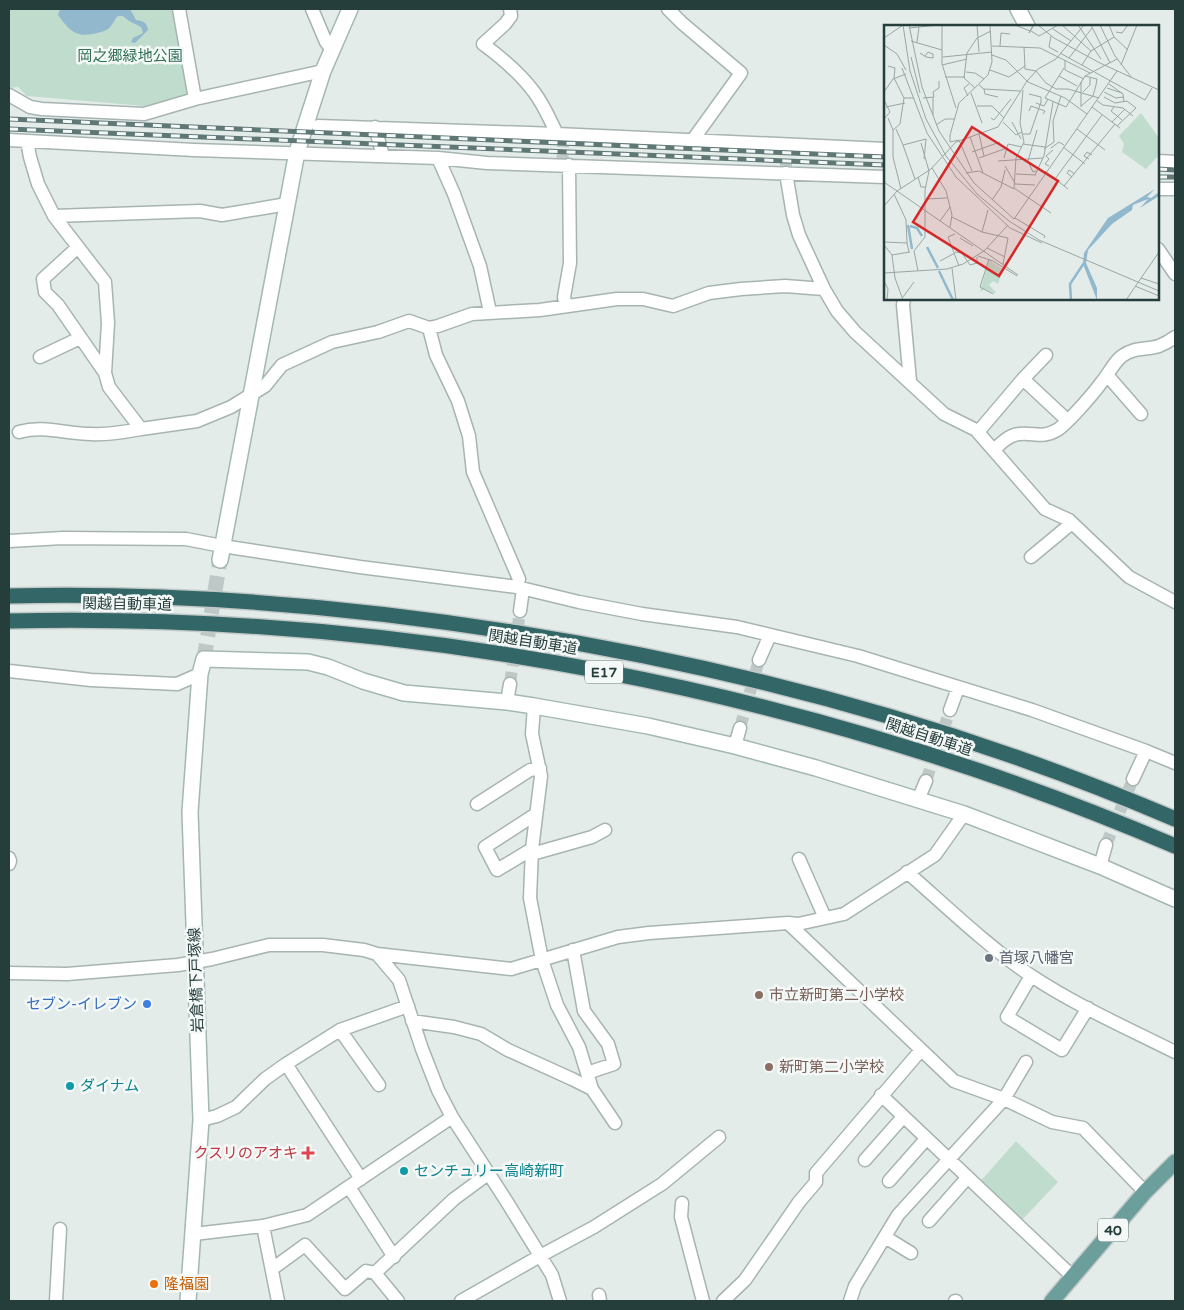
<svg xmlns="http://www.w3.org/2000/svg" width="1184" height="1310" font-family="'Varela Round','Noto Sans JP',sans-serif">
  <rect width="100%" height="100%" fill="#e4ecea"/>
  <path fill="#bfdccc" d="M9,9H176L190,94L145,106L27,96L18,87L9,88Z
    M1016,1141L1058,1182L1020,1222L979,1183Z"/>
  <path fill="#91b8cd" d="M60,9H130L136,20C144,21 147,23 148,30L135,43L131,42L133,38L143,33L141,27L129,21L123,16H118C114,20 112,26 108,29C105,31 101,32 97,33C77,38 70,32 58,15Z"/>
  <g fill="none" stroke-linecap="round" stroke-linejoin="round">
    <path stroke="#bec9c7" stroke-width="12" stroke-dasharray="12 6" stroke-linecap="butt" d="M562,165L564,134
      M786,173V145
      M510,684L520,611
      M740,728L759,660
      M926,781L950,710
      M1106,845L1133,779"/>
    <path stroke="#bec9c7" stroke-width="15" stroke-dasharray="15 8" stroke-linecap="butt" d="M204,659L220,560"/>
    <g stroke="#a7b4b2" stroke-width="15">
      <path id="street" d="M179,9L195,99
        M312,9L326,42L332,50
        M510,9L511,16L505,24L483,44C502,58 520,73 534,92C544,105 550,120 557,134
        M668,9L682,23L741,73L692,141
        M9,95L30,107L42,109L144,114L195,99L323,71
        M318,126L557,134L885,149
        M375,127L383,156
        M9,140L194,150L438,158L487,163L885,177
        M27,141L30,157L38,184L54,216L105,282L108,323L105,373L109,387L141,429L197,421L231,407L265,386L282,365L332,342L378,332L409,321L429,328L436,355L458,401L469,436L473,472L519,579L517,587
        M438,158L454,194L480,266L490,312
        M1158,161L1175,162
        M786,173L793,215L799,235L824,289L837,311L855,332L944,414L976,430L1045,509L1069,520L1129,577L1175,602
        M1158,189H1175
        M54,216L200,211L222,215L287,204
        M78,247L43,279L45,292L58,305L105,373
        M1158,249L1175,274
        M904,299L903,305L910,381
        M566,306L564,297L570,263L569,165
        M429,328L438,326L472,314L540,310L617,299H643L673,306L709,293L741,289L785,286L824,289
        M40,357L80,338
        M1107,375L1141,414
        M1023,379L1067,420
        M19,432C44,425 66,434 91,434C107,435 125,432 141,429
        M978,432L1023,379L1046,355
        M994,450C1001,443 1009,435 1019,434C1034,432 1042,439 1057,430C1067,424 1093,394 1101,383C1109,374 1113,363 1122,356C1134,347 1146,350 1159,346C1164,344 1171,340 1175,337
        M9,541L63,538L186,539L222,546L360,567L517,587L579,602L642,614L737,627L858,656L1032,710L1146,751L1175,763
        M1031,557L1072,523
        M520,611L523,589
        M759,660L770,635
        M9,671L91,680L177,684L200,674
        M507,702L510,684
        M534,706L532,734L541,776L532,849L530,898L542,960L557,1005L579,1047L592,1089
        M950,710L958,688
        M735,746L740,728
        M1133,779L1146,751
        M918,800L926,781
        M477,804L530,770L540,768
        M532,849L497,870L485,847L536,814
        M532,854L592,837L605,830
        M9,858L10,861L9,864
        M799,859L825,918
        M1100,866L1106,845
        M907,872C947,907 986,945 1030,975C1075,1005 1127,1028 1175,1052
        M788,923L954,1081L1004,1099L1052,1122L1083,1128L1145,1192
        M573,950L584,1011L608,1044L614,1064L587,1073
        M377,954L511,969L618,937L649,933L788,923L798,924L844,914L935,855L964,814
        M9,973L67,974L178,965L212,959L269,945H323L364,950L377,954L399,980L422,1049L438,1090L452,1117L507,1202L552,1275L560,1301
        M1031,976L1007,1017L1062,1050L1088,1008
        M412,1021L454,1027L481,1034L508,1050L572,1079L592,1089L615,1123
        M340,1030L379,1085
        M286,1064L361,1179
        M881,1095L1073,1277
        M201,1120L217,1116L236,1107L265,1079L286,1064L340,1030L408,1006
        M865,1160L903,1117
        M889,1181L926,1139
        M349,1187L394,1257
        M682,1203L681,1217L703,1301
        M929,1221L967,1178
        M263,1226L278,1301
        M194,1234L263,1226L307,1215L452,1117
        M885,1237L911,1253
        M272,1269L305,1245L345,1289L366,1271L375,1273L398,1301
        M375,1273L454,1199L488,1174
        M599,1295L600,1301
        M56,1301L60,1229
        M461,1301L540,1256L594,1227L662,1184L719,1137
        M723,1301L745,1280L799,1202L816,1182V1173L921,1050
        M850,1301L855,1286L898,1215L1004,1099L1026,1062
        M955,1301H956"/>
    </g>
    <g stroke="#a3b7b4" stroke-width="18">
      <path id="secondary" d="M1018,9L1027,26
        M220,560L297,152L323,71L350,9
        M188,1301L201,1120L190,812L200,674L204,659L308,662L328,667L363,681L404,693L507,702L534,706L648,726L735,746L816,768L964,814L1100,866L1175,899"/>
    </g>
    <g stroke="#c2c9c8" stroke-width="18">
      <path id="primary" d="M1052,1301L1145,1192L1175,1162"/>
    </g>
    <g stroke="#c2c9c8" stroke-width="18">
      <path id="highway" d="M9,596C179,592 349,606 518,633C743,669 965,729 1175,819
        M9,621C405,612 811,690 1175,846"/>
    </g>
    <use href="#street" stroke="#fff" stroke-width="12"/>
    <use href="#secondary" stroke="#fff" stroke-width="15"/>
    <use href="#primary" stroke="#6c9e9b" stroke-width="15"/>
    <use href="#highway" stroke="#366" stroke-width="15"/>
    <g stroke="#5f7876" stroke-width="5">
      <path id="rail" d="M9,119L885,157
        M9,129L885,165
        M1158,169L1175,170
        M1158,177H1175"/>
    </g>
    <use href="#rail" stroke="#f4f9f8" stroke-width="3" stroke-dasharray="9" stroke-linecap="butt"/>
  </g>
  <circle fill="#6b7280" stroke="#f4f9f8" stroke-width="2" cx="989" cy="958" r="5"/>
  <g fill="#8d6e63" stroke="#f4f9f8" stroke-width="2">
    <circle cx="759" cy="995" r="5"/>
    <circle cx="769" cy="1067" r="5"/>
  </g>
  <circle fill="#3f7fe0" stroke="#f4f9f8" stroke-width="2" cx="147" cy="1004" r="5"/>
  <g fill="#0f9aa8" stroke="#f4f9f8" stroke-width="2">
    <circle cx="70" cy="1086" r="5"/>
    <circle cx="404" cy="1171" r="5"/>
  </g>
  <path fill="#e0444e" stroke="#f4f9f8" stroke-width="2" d="M305.5 1145.5h5v5h5v5h-5v5h-5v-5h-5v-5h5z"/>
  <circle fill="#e8710a" stroke="#f4f9f8" stroke-width="2" cx="154" cy="1284" r="5"/>
  <g text-anchor="middle" stroke-width="5" stroke-linejoin="round" paint-order="stroke">
    <g fill="#f4f9f8" stroke="#637574" stroke-width="1">
      <rect x="585" y="660.5" width="38" height="23" rx="4"/>
      <rect x="1098" y="1218.5" width="30" height="23" rx="4"/>
    </g>
    <g font-size="14" font-weight="bold" fill="#253d3b">
      <text x="604" y="677">E17</text>
      <text x="1113" y="1235">40</text>
    </g>
    <g font-size="15" fill="#327056" stroke="#f4f9f8">
      <text x="130" y="61">岡之郷緑地公園</text>
    </g>
    <g font-size="15" fill="#253d3b" stroke="#f4f9f8">
      <text transform="translate(127 604) rotate(1)" y="5">関越自動車道</text>
      <text transform="translate(533 642) rotate(9)" y="5">関越自動車道</text>
      <text transform="translate(929 737) rotate(18)" y="5">関越自動車道</text>
      <text transform="translate(196 980) rotate(-92)" y="5">岩倉橋下戸塚線</text>
    </g>
    <g font-size="15" fill="#5b616d" stroke="#f4f9f8" text-anchor="start">
      <text x="999" y="963">首塚八幡宮</text>
    </g>
    <g font-size="15" fill="#785e54" stroke="#f4f9f8" text-anchor="start">
      <text x="769" y="1000">市立新町第二小学校</text>
      <text x="779" y="1072">新町第二小学校</text>
    </g>
    <g font-size="15" fill="#366cbe" stroke="#f4f9f8" text-anchor="end">
      <text x="137" y="1009">セブン-イレブン</text>
    </g>
    <g font-size="15" fill="#0d838f" stroke="#f4f9f8" text-anchor="start">
      <text x="80" y="1091">ダイナム</text>
      <text x="414" y="1176">センチュリー高崎新町</text>
    </g>
    <g font-size="15" fill="#be3a42" stroke="#f4f9f8" text-anchor="end">
      <text x="298" y="1158">クスリのアオキ</text>
    </g>
    <g font-size="15" fill="#c56008" stroke="#f4f9f8" text-anchor="start">
      <text x="164" y="1289">隆福園</text>
    </g>
  </g>
  <g transform="translate(884 25)">
    <rect width="275" height="275" fill="#e4ecea"/>
    <path d="M257,88L275,113V130L262,144L238,127L240,119L235,111ZM105,235L119,244L114,259L109,256L105,260L112,267L110,269L101,264L96,267Z" fill="#bfdccc"/>
    <path d="M271,164L263,172L267,173L275,167V171L256,183L264,174L249,180L248,185L228,199L204,225L202,238L213,263V275L199,239L200,228L224,193Z" fill="#91b8cd"/>
    <path fill="none" stroke="#91b8cd" stroke-width="2.5" d="M24,200L28,224M26,201L33,203L38,211M43,222L54,243M55,246L69,275M187,275L186,259L200,238"/>
    <path fill="none" stroke="#98a6a4" stroke-width="1" d="M19,0L26,46L42,94L62,131L93,169L125,196L155,215L275,266M25,0L38,62L55,106L90,158L130,194L233,46M58,0V39L72,83M93,0L95,27M131,0L146,6M149,0L145,8L150,0M154,0L170,13L216,38L275,65M178,0L207,26M194,0L217,34M207,0L226,38M216,0L231,31L248,53M225,0L230,12L244,25M25,3L55,0M169,4L187,16M147,6L155,11L174,0M232,7L238,8L244,0M167,11L165,22L174,27M0,13L19,0M27,16L58,25M33,17L35,2M0,20L13,29L22,45M108,21L156,23L206,48M116,21L117,8L126,9M140,22L141,44L152,46L162,58L172,64H184L215,73M36,28L42,32L49,33V29L44,27L41,31M176,28L261,75L268,63M108,30L122,35L144,57L181,73L203,89M27,32L36,68M59,32L108,27M185,33L208,3M181,35V45L200,54M58,40L83,34M198,40L207,26L230,12M237,40L253,0M4,41L11,43L10,53L20,73M18,43L43,108L72,152L126,203L158,218M180,43L161,73L182,82L201,51L233,34M106,45L125,52L141,41M82,47L91,48L100,54M175,51L193,61M61,52H81M225,59L239,69L240,77M95,60L100,64L136,66M91,63L80,53L83,28L93,13L107,6M223,63L238,68M100,64L101,69L114,72M139,65L136,98L140,117L132,133L130,163L167,188M0,67L9,54L22,49M199,67L206,60V53M220,67L232,73L239,72M87,68L98,98M84,71L80,63L85,59M220,72L231,78L243,76L252,83L233,101M39,73L50,72L49,67L55,63V56M0,75L6,87L0,94M213,76L219,80L239,83L249,91M152,78L160,81L164,74M93,81H108L120,93M197,81L209,71L212,60L213,54L201,51M2,82L21,78M197,82V57M208,82L236,103M230,82L227,86L238,95M145,86L147,81L161,86L159,89M49,90V72M4,93L9,105V132L17,164M107,93L110,95L127,74M119,97L132,110L138,107M128,97L137,114M228,97L241,84M52,100L61,94H70M12,104L19,120L42,114M193,104L221,125M9,105L16,99L20,73H30M95,109L100,131M139,109H146L157,77V72L145,69M86,112L99,148M139,119L161,122M19,120L31,154M179,122L201,139M167,123L175,117L180,120M160,124L170,117L169,96L177,71M88,127L116,117M95,133L123,123M120,133L124,119L138,122M40,134L42,114M205,134L200,131L203,127L208,130M114,136L159,133M121,141L131,158M165,141L161,139L165,134L162,131L169,125M48,143L62,166L68,190L66,202M88,146L75,115L66,117V110L75,78L104,50L108,37L106,0M152,146L149,147L144,136L153,105M161,146L184,164M82,148L95,146L130,164M132,149L152,150M151,150L160,131L169,77M34,152L37,162H42M188,152L183,148L185,145L191,149M171,154L218,90M0,157L134,250M131,159L151,160M180,161L231,99M10,169L22,195L23,218M42,174L63,173M108,175L117,162L121,145M0,181L13,166L47,144L72,117L114,102L143,56L154,44L172,34L200,0M104,185L98,207L124,213L119,239M68,192L98,207M131,193L161,211L160,213M56,196L66,182M71,209L64,212L75,241M76,213L89,221M0,217L23,218L25,227M0,220L8,230L11,253L19,275M103,223L121,232M71,227L78,228L86,240L93,238V232M8,230L26,227M94,231L109,236L133,251M105,234L96,262L109,269M56,236L71,228M68,243L72,275M34,246L30,226L41,212V165L45,146L37,118M0,248L63,244L79,239L100,226L124,200M257,253L275,259M0,256L4,264L3,275M251,261L275,271M19,272L30,257M242,275L275,227"/>
    <path fill="#d62828" fill-opacity="0.15" stroke="#d62828" stroke-width="2.5" d="M88,102L174,156L115,251L29,197Z"/>
    <rect width="275" height="275" fill="none" stroke="#253d3b" stroke-width="2.5"/>
  </g>
  <rect width="1184" height="1310" fill="none" stroke="#253d3b" stroke-width="20"/>
</svg>
